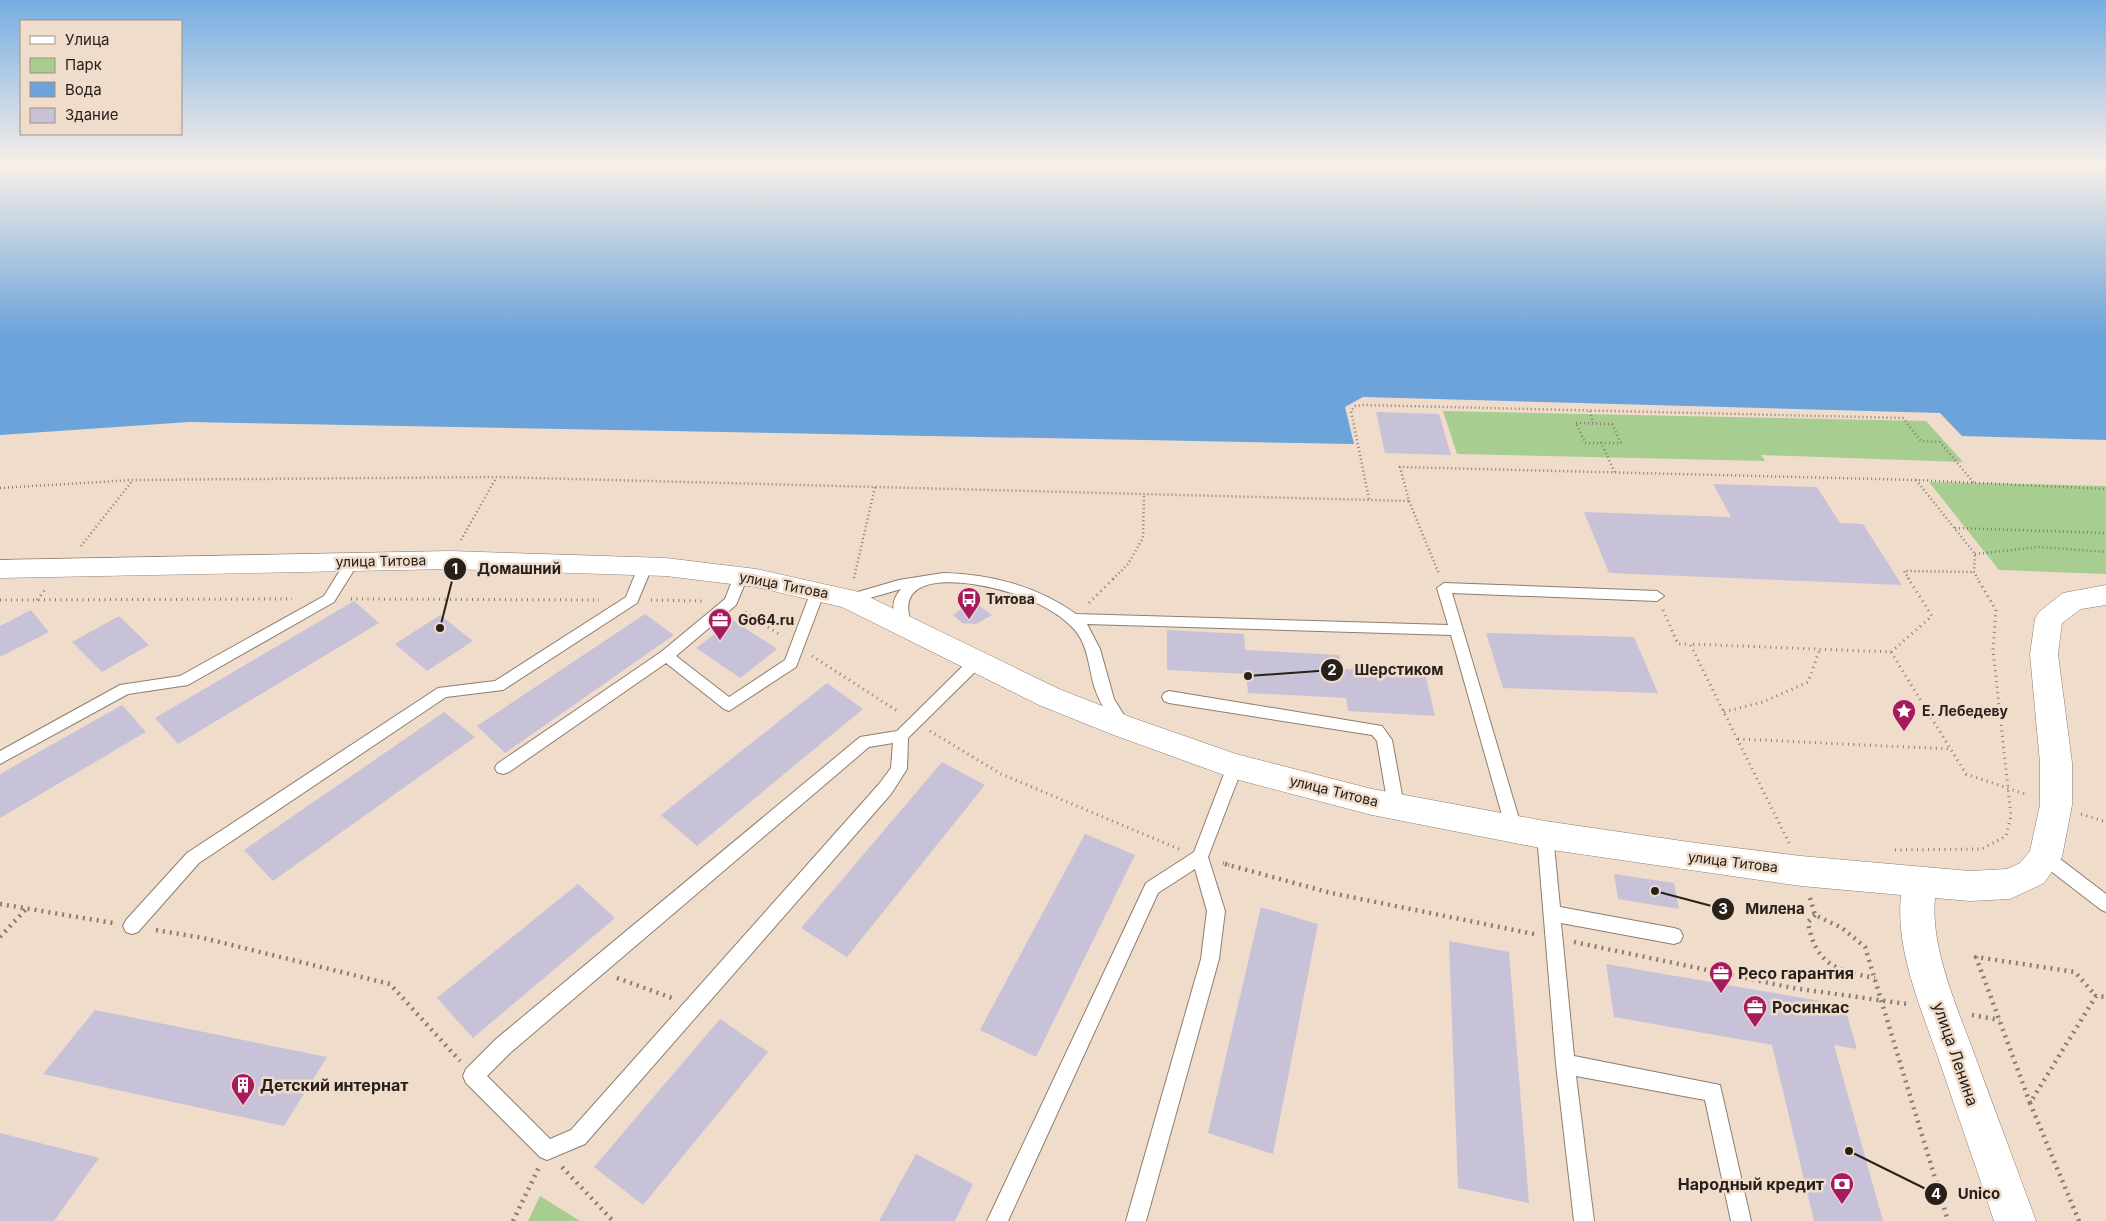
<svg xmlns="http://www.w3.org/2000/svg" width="2106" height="1221" font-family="Inter,sans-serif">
  <rect width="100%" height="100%" fill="#f0dccb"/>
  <path fill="#a7cd90" d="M1443,411L1926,421L1963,462L1761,455L1765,461L1457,454Z
    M1929,482L2106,486V574L1999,570Z
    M540,1196L580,1221H528Z"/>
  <path fill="#6ba3da" d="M0,165H2106V440L1962,436L1940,413L1363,397L1345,407L1354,444L189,422L0,435Z"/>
  <path fill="#c8c2d8" d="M1376,412L1439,414L1451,455L1385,453Z
    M1713,484L1817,487L1840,523L1863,524L1902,585L1609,573L1584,512L1731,517Z
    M354,601L379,623L178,744L155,718Z
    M967,604L978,605L992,615L976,624L962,623L953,615Z
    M31,610L49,632L0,657V626Z
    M645,614L674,635L505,753L477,726Z
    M440,615L473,641L427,671L395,644Z
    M119,616L149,645L102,672L72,642Z
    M733,620L777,649L740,678L696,648Z
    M1167,630L1244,634L1245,650L1339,655L1342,669L1425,673L1435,716L1348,711L1346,698L1248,693L1246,674L1167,670Z
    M1486,633L1634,637L1658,693L1503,688Z
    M827,683L863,709L697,846L661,815Z
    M122,705L146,732L0,818V774Z
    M444,712L475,737L273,881L244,850Z
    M942,762L985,785L847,957L801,928Z
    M1085,834L1135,855L1036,1057L980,1030Z
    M1614,874L1674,883L1679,909L1618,899Z
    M578,884L615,918L473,1038L437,998Z
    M1261,907L1318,924L1273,1154L1208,1133Z
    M1449,941L1509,952L1529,1203L1458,1188Z
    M1606,964L1844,1005L1857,1049L1834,1045L1883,1221H1814L1772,1045L1614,1017Z
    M95,1010L327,1057L284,1126L43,1074Z
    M720,1019L768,1052L643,1205L594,1167Z
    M0,1133L99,1158L54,1221H0Z
    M916,1154L973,1184L955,1221H879Z"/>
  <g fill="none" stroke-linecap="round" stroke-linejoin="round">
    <g stroke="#8f7d6e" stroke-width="2">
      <path id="lane" d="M352,557L359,562L334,602L188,685L128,694L0,764V751L120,685L180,676L324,596L347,559Z
        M645,562L652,567L637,603L503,690L446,697L199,863L138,932L132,934L126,932L123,926L126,920L187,853L438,688L495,681L626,597L638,567Z
        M741,571L748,576L736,605L676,656L729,697L785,660L811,591L813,588H823L825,591L796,667L729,711L724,709L666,663L509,772L503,774L497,772L495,768L497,764L661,652L725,599L734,576Z
        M943,573C989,574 1038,586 1076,614L1448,625L1437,588L1444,583L1657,591L1664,596L1657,601L1452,593L1522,829L1520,834L1514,836L1508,834L1506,829L1451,635L1087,624L1100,649L1114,699L1130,725L1127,729L1122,731L1117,729C1108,716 1100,703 1095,689C1088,667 1089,643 1071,626C1054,609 1030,599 1008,592C977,582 889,566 912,625L905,630L900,629C892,615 890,601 901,589L849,604L842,599L844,596L899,580Z
        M977,656L982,657L984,661L982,665L908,738L907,769L891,794L585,1144L547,1160L540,1157L466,1083L463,1076L466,1069L496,1039L860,737L897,731L972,657ZM893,743L891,768L879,784L571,1130L550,1139L487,1076L510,1053L869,747Z
        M1169,691L1382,726L1392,740L1404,806L1402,811L1396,813L1390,811L1388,806L1377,741L1372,735L1169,703L1164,701L1162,697L1164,693Z
        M1235,760L1240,762L1243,766L1208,857L1225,911L1219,959L1146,1221H1126L1201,959L1207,911L1195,869L1158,893L1008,1221H987L1146,883L1194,852L1227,766L1230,762Z
        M1545,828L1551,830L1553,835L1560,907L1674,928L1680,930L1683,936L1680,942L1674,944L1561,923L1574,1056L1720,1085L1751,1221H1731L1705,1100L1576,1076L1594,1221H1574L1556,1064L1537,835L1539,830Z
        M2045,850L2051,852L2106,894V912L2100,909L2039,862L2037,857L2039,852Z"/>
    </g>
    <g stroke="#8f7d6e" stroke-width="1">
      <path id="secondary" d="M450,551L666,558L756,569L859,592L1059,689L1133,718L1236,754L1372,789L1545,821L1696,843L1801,856L1970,871L2007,869L2020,863L2030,851L2040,805V763L2030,654L2035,619L2039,612L2063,593L2106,585V605L2081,609L2062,623L2058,654L2072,763V805L2062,857L2044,883L2010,899L1970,901L1935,898C1930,948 1958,1009 1975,1056C1995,1111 2016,1166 2036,1221H1994C1976,1167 1957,1113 1939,1060C1921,1008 1895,950 1901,895L1801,886L1545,849L1372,815L1235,779L1111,734L1039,705L842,607L756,587L666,576L450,569L0,578V560Z"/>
    </g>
    <path stroke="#8a7c70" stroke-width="2.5" stroke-dasharray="1 3" stroke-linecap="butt" d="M1590,411L1593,423
      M1576,423L1612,424L1621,443H1585Z
      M1601,442L1615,473
      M1916,480L1975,554L1974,572L1978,579
      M0,488L133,480L496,477L1409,501L1400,467L1916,480L2106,489
      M1369,499L1351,411L1355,406L1363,405L1903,418L1921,441L1940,442L1974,483
      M1409,501L1439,574
      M1955,528L2106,533
      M461,540L496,478
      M81,546L133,480
      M1975,554L2040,547L2106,552
      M854,578L875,487
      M1113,579L1128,564L1143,538L1144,494
      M1909,579L1904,571L1974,572"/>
    <path stroke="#8a7c70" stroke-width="3" stroke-dasharray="1 4.5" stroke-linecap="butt" d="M351,599L599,600
      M0,600L292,599
      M37,600L45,590
      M651,600L702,601
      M1089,603L1114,578
      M1663,610L1678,644H1690
      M745,612L782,636
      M1891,652L1966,774L2028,795
      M812,656L899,712
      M1724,712L1763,702L1808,682L1820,649
      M930,731L1001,774L1179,849
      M1738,739L1951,749
      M2081,814L2106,822
      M1789,843L1690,644L1891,652L1932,616L1908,578
      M1895,850L1982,849L2006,836L2011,816L1993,650L1996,610L1977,578
      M1223,863L1230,865"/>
    <path stroke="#8a7c70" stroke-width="4.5" stroke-dasharray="2 5" stroke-linecap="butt" d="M1225,864L1331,893L1534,934
      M1810,898L1815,915L1842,928L1865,947L1948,1221
      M0,904L113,923
      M1815,915L1808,922C1815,964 1836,971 1875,978
      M156,930L203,938L390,984L460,1061
      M0,937L26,909
      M1574,942L1793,988L1907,1004
      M617,978L672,998
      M1972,1015L2000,1020
      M2030,1103L1976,957L2075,972L2096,996
      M562,1167L613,1221
      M513,1221L539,1167
      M2079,1221L2030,1103L2096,996L2106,997"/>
    <use href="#lane" fill="#fff" fill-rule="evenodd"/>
    <use href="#secondary" fill="#fff" fill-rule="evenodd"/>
  </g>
  <linearGradient id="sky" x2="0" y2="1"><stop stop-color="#76ade2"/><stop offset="0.49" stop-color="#f8efe8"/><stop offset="1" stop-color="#f8efe8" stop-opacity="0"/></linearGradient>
  <rect width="2106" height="336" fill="url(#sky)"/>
  <defs>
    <g id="bus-pin" transform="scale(1.25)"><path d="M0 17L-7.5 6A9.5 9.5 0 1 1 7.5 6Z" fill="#a71a5d" stroke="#f0dccb"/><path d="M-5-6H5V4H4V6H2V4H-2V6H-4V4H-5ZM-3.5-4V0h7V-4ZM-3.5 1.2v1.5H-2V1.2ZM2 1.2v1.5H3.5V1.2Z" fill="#fff"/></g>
    <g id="office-pin" transform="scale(1.25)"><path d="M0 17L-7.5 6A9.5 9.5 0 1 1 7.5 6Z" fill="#a71a5d" stroke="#f0dccb"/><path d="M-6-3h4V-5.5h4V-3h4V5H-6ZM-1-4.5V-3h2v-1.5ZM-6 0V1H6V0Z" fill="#fff"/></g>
    <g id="sight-pin" transform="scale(1.25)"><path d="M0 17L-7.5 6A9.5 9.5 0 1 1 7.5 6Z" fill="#a71a5d" stroke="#f0dccb"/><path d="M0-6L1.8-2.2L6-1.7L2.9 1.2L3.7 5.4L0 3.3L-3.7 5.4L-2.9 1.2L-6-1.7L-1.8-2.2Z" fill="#fff"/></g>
    <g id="building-pin" transform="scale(1.25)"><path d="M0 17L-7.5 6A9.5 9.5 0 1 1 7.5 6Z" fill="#a71a5d" stroke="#f0dccb"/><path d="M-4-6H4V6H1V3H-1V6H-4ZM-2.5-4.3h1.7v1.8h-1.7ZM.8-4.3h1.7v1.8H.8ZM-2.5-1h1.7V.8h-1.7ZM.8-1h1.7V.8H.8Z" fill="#fff"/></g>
    <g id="bank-pin" transform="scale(1.25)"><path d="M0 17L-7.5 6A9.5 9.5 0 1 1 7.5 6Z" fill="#a71a5d" stroke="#f0dccb"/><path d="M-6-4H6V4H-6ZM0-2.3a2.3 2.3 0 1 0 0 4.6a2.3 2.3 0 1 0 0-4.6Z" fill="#fff"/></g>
  </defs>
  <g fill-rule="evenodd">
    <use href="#bus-pin" x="969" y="599"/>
    <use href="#office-pin" x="720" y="620"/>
    <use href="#sight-pin" x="1904" y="711"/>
    <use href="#office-pin" x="1721" y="973"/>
    <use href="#office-pin" x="1755" y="1007"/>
    <use href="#building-pin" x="243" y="1085"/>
    <use href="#bank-pin" x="1842" y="1184"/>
  </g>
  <g text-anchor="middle" stroke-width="5" stroke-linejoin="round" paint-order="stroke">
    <g font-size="14" fill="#28201a" stroke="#f0dccb">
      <text transform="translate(381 561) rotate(-1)" y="5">улица Титова</text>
      <text transform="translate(784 585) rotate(11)" y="5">улица Титова</text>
      <text transform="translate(1334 791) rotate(14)" y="5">улица Титова</text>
      <text transform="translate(1733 862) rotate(7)" y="5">улица Титова</text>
    </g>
    <g font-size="14" font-weight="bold" fill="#28201a" stroke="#f0dccb" text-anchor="start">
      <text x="986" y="604">Титова</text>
      <text x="738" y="625">Go64.ru</text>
      <text x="1922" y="716">Е. Лебедеву</text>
    </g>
    <g font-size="16" font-weight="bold" fill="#28201a" stroke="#f0dccb" text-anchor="start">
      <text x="1738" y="979">Ресо гарантия</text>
      <text x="1772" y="1013">Росинкас</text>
      <text x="260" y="1091">Детский интернат</text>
      <text x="1824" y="1190" text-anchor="end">Народный кредит</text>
    </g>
    <g font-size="16" fill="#28201a" stroke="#f0dccb">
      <text transform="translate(1956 1054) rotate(71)" y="6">улица Ленина</text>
    </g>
  </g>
  <path fill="none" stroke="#28201a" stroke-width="2" d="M440 628L455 569M1248 676L1332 670M1655 891L1723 909M1849 1151L1936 1194"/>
  <g fill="#28201a" stroke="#f0dccb" stroke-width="2">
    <circle cx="440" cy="628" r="5"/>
    <circle cx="1248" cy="676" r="5"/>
    <circle cx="1655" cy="891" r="5"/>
    <circle cx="1849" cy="1151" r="5"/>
    <circle cx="455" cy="569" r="12"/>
    <circle cx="1332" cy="670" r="12"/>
    <circle cx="1723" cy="909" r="12"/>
    <circle cx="1936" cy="1194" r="12"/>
  </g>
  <g font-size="15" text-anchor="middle" font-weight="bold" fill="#fff">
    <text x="455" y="574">1</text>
    <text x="1332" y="675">2</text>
    <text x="1723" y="914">3</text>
    <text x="1936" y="1199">4</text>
  </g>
  <g font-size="15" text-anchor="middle" font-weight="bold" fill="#28201a" stroke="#f0dccb" stroke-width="5" stroke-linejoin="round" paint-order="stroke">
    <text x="519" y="574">Домашний</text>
    <text x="1399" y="675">Шерстиком</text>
    <text x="1775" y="914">Милена</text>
    <text x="1979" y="1199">Unico</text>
  </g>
  <rect x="20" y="20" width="162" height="115" fill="#f0dccb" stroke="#a09184"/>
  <rect x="30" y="36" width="25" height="8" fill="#ffffff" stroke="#a09184"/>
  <text x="65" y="45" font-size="15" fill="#28201a">Улица</text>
  <rect x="30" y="58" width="25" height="15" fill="#a7cd90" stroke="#a09184"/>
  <text x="65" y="70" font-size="15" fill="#28201a">Парк</text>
  <rect x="30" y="82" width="25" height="15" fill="#6ba3da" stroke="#a09184"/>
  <text x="65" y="95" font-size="15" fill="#28201a">Вода</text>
  <rect x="30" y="108" width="25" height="15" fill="#c8c2d8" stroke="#a09184"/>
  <text x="65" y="120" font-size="15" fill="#28201a">Здание</text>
</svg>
